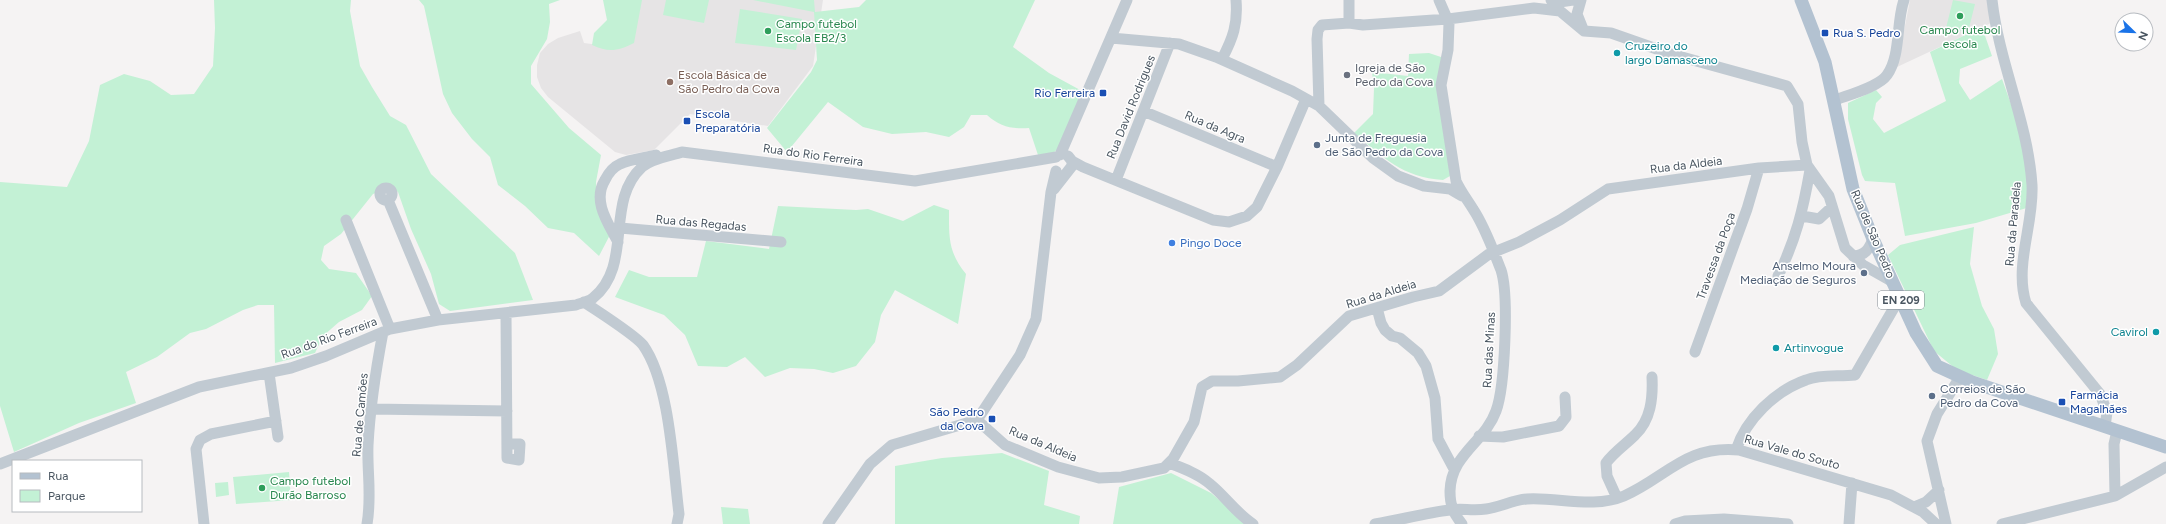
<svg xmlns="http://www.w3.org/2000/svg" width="2166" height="524" font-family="Figtree,sans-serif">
  <rect width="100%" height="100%" fill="#f5f3f3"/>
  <path fill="#e6e4e5" d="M637,0H823L813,66L768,126L690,114L654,150L626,155L615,152L548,97L541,88L537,77V65L540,53L548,44L558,38L580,31L584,43L599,45Z
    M1910,0H1987L1991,23L1897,67Z"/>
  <path fill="#c3f1d5" d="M214,0H351L350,11L360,66L372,87L390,116L406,125L431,174L515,253L533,300L450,311L439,304L431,274L411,229L398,192L392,187L373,194L341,234L324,246L321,260L329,269L356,273L372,296L362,310L339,322L323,336L315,353L275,363L274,305H258L243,310L206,329L190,333L157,357L126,372L136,403L79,423L14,452L0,406V182L67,187L89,141L100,85L124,74L150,81L171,95L194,94L213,66L215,28Z
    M419,0H560L549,4L550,22L547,39L531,66V84L569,128L601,155L596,182L597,199L612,231L599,256L574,233L548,228L525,206L498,185L490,157L472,139L452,113L443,94L424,6Z
    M603,0H642L634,43C618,51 609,53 592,45L594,33L607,20Z
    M666,0H709L704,23L663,15Z
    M753,0H814L815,12L859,7L866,0H1035L1013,47L1049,73L1082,91L1059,148L1053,153L1038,155L1029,128C1012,129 1000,127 987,115H971L964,127L949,137L926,132L892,134L863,127L828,102L787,152L767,128L811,72L817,60L814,12Z
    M1953,0L1975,4L1968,32L1946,28Z
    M740,9L802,19L796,50L735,43Z
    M1982,27L1992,56L1960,69L1959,83L1970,100L2002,79L2029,154L2030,207L1976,223L1905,236L1895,183L1865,181L1862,175L1848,119V103L1876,90L1882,97L1876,103L1873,119L1884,133L1946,101L1930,52Z
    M1429,53L1441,57L1450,176L1443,180C1402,177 1384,158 1354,133L1373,114L1374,88L1372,72L1408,76L1409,54Z
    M934,205L949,210C949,237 948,252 966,274L958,324L895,290L881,315L875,342L856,366L833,373L814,369L790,368L765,377L745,357L727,367L698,366L685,335L664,315L615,297L629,270L649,277H697L706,241L769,249L778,206L856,210L868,209L903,221Z
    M1974,227L1970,264L1982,306L1994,329L1998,354L1987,380L1957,370L1934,351L1888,255L1900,245Z
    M1002,453L1049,471L1044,505L1080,516L1079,524H895V466L942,458Z
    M289,472L291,500L236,504L233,477Z
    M1171,473L1211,493L1248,524H1113L1119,487Z
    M228,482L229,495L216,497L215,483Z
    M721,507L748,509L750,524H723Z"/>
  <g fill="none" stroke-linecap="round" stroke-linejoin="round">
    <path stroke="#c1cad2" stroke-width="11" d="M1349,0V23
      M1439,0L1449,23L1448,50L1441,85L1456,181C1461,192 1467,199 1473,209C1485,227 1493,250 1501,270C1509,294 1505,387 1496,411C1485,442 1451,454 1450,491C1450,505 1453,513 1462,524
      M1551,0L1560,11L1584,31L1611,33L1671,54L1787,86L1798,104L1802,142L1807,165L1829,196L1845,248L1863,265L1893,282
      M1581,0L1577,14L1583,29
      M1992,0C1999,63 2028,122 2032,185C2034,224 2014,265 2026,303L2100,394L2107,412L2105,427
      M1553,3L1573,0
      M1111,38L1179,44L1216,57L1292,91L1319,106L1373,158L1398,176L1424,186L1450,189L1462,196
      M1222,59C1233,38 1238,24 1236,0
      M1835,100C1848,95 1879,87 1887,75C1901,56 1896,22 1904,0
      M1319,106L1317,39L1318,30L1322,25L1349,23L1363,25L1448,19L1534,8L1560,11
      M1143,111L1277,167
      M1060,155L1127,0
      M1072,161L1083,167L1213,220L1229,222L1247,216L1257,207L1277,167L1306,99
      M1116,180L1170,43
      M380 194a6 6 0 1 1 12 0a6 6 0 1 1-12 0Z
      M1054,189L1072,166V161L1068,156
      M388,200L438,320
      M1802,216L1819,219L1832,207
      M346,220L390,329
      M620,228L781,242
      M618,242C608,223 592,201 605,180C608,174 613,167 620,164C630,159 644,158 656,155
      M1853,256C1865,256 1869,249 1873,239
      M1778,276C1796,239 1803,210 1810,170
      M584,302C597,311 634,334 643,345C670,383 673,467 679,514L677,524
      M1377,308L1381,323L1385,330L1392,336L1400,338L1418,353L1426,366L1435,398L1438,439L1454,469
      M506,313L507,458L519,460L520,444H507
      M1695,352L1747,209L1759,168
      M269,373L278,437
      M371,409L507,411
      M977,420L1005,445L1058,467L1099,478L1122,477L1164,468L1173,459L1194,422L1202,387L1212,381H1238L1280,377L1297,365L1349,316L1413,297L1439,291L1489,254L1519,242L1560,220L1608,189L1759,168L1807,165
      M977,420L1020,355L1036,319L1051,192L1056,171
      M1479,436L1503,437L1559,426L1566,417L1565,397
      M1736,450C1746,419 1775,391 1806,380C1821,374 1839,377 1855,375L1895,306L1901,300
      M1169,463C1183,468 1199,474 1210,484C1225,496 1236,513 1253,524
      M0,464L199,387L291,368L326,356L390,329L438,320L576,305C581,303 589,302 593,298C634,265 604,202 642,167C652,158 670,156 682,152L915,181L1056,157
      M2115,496L2114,444L2117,431
      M1617,498L1607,476L1606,463C1614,452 1625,445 1635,435C1651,420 1653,398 1652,377
      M1914,507L1926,502L1939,490
      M204,524L196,449L200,440L211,434L276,421
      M367,524C372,496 367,473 368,445C370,407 376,369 383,332
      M828,524L870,464L892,445L977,420
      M1375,524C1400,520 1425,513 1450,510C1461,508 1473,511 1486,509C1500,507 1513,500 1527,499C1559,497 1593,509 1624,496C1667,477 1685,445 1739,450L1891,495L1923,512L1936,524
      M1675,524L1685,521L1724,519L1788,524
      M1849,524L1852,483
      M1946,524L1927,441L1937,414L1960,377
      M2002,524L2115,496L2166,467"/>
    <path stroke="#b3c2d1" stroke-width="13" d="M1801,0L1825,62L1853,189L1873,239L1916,333L1937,366L1972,382L2166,447"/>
  </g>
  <g fill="#2e9e5b" stroke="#fff" stroke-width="1.5">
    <circle cx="1960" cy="16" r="4"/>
    <circle cx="768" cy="31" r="4"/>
    <circle cx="262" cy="488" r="4"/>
  </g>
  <g fill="#1a4fb4" stroke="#fff" stroke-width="1.5">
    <rect x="1821" y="29" width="8" height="8" rx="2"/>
    <rect x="1099" y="89" width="8" height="8" rx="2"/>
    <rect x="683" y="117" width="8" height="8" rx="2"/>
    <rect x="2058" y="398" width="8" height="8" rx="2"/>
    <rect x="988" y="415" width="8" height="8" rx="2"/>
  </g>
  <g fill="#0f9aa8" stroke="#fff" stroke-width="1.5">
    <circle cx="1617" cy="53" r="4"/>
    <circle cx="2156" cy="332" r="4"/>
    <circle cx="1776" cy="348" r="4"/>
  </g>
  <circle fill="#6b7280" stroke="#fff" stroke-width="1.5" cx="1347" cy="75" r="4"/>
  <circle fill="#8d6e63" stroke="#fff" stroke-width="1.5" cx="670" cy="82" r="4"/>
  <g fill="#5c6f8a" stroke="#fff" stroke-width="1.5">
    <circle cx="1317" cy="145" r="4"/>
    <circle cx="1864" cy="273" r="4"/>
    <circle cx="1932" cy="396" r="4"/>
  </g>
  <circle fill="#3f7fe0" stroke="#fff" stroke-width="1.5" cx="1172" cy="243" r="4"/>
  <g text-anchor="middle" stroke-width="3" stroke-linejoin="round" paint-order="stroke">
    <rect fill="#fff" stroke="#808990" stroke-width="1" x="1878" y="291" width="46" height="18" rx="3"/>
    <g font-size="11" font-weight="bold" fill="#4a5661">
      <text x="1901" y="304">EN 209</text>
    </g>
    <g font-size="12" fill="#27864d" stroke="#fff" text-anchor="start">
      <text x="776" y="28">Campo futebol<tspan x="776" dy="14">Escola EB2/3</tspan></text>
      <text x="1960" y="34" text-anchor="middle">Campo futebol<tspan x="1960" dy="14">escola</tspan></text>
      <text x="270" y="485">Campo futebol<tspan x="270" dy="14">Durão Barroso</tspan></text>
    </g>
    <g font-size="12" fill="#164399" stroke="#fff" text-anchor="start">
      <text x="1833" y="37">Rua S. Pedro</text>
      <text x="1095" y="97" text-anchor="end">Rio Ferreira</text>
      <text x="695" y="118">Escola<tspan x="695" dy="14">Preparatória</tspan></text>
      <text x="2070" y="399">Farmácia<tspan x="2070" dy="14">Magalhães</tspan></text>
      <text x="984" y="416" text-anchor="end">São Pedro<tspan x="984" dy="14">da Cova</tspan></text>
    </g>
    <g font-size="12" fill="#0d838f" stroke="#fff" text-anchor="start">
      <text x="1625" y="50">Cruzeiro do<tspan x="1625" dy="14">largo Damasceno</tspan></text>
      <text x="2148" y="336" text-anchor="end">Cavirol</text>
      <text x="1784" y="352">Artinvogue</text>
    </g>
    <g font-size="12" fill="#5b616d" stroke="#fff" text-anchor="start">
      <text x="1355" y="72">Igreja de São<tspan x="1355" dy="14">Pedro da Cova</tspan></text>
    </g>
    <g font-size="12" fill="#785e54" stroke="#fff" text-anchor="start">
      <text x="678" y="79">Escola Básica de<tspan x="678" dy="14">São Pedro da Cova</tspan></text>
    </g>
    <g font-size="12" fill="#4a5661" stroke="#fff">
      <text transform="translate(1131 107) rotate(-68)" y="4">Rua David Rodrigues</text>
      <text transform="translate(1215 127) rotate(23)" y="4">Rua da Agra</text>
      <text transform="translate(813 155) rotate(8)" y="4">Rua do Rio Ferreira</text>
      <text transform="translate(1686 165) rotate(-7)" y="4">Rua da Aldeia</text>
      <text transform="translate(701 223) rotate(5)" y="4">Rua das Regadas</text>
      <text transform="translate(2013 224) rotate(-85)" y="4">Rua da Paradela</text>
      <text transform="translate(1873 234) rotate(67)" y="4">Rua de São Pedro</text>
      <text transform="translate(1716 256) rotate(-70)" y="4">Travessa da Poça</text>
      <text transform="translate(1381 294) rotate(-17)" y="4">Rua da Aldeia</text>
      <text transform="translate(329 338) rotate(-20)" y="4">Rua do Rio Ferreira</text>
      <text transform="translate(1489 350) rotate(-87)" y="4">Rua das Minas</text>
      <text transform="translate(360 415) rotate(-85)" y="4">Rua de Camões</text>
      <text transform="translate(1043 444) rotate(23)" y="4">Rua da Aldeia</text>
      <text transform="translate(1792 452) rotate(16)" y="4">Rua Vale do Souto</text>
    </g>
    <g font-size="12" fill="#4e5e75" stroke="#fff" text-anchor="start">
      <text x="1325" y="142">Junta de Freguesia<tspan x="1325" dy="14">de São Pedro da Cova</tspan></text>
      <text x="1856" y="270" text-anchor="end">Anselmo Moura<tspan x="1856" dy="14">Mediação de Seguros</tspan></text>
      <text x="1940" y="393">Correios de São<tspan x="1940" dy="14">Pedro da Cova</tspan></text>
    </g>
    <g font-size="12" fill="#366cbe" stroke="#fff" text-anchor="start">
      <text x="1180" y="247">Pingo Doce</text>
    </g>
  </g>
  <rect x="12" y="460" width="130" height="52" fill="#ffffff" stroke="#b7bbc0"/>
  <rect x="20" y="473" width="20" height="6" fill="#b3c2d1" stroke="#b7bbc0"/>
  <text x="48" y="480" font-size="12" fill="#4a5661">Rua</text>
  <rect x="20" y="490" width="20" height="12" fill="#c3f1d5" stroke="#b7bbc0"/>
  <text x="48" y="500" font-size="12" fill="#4a5661">Parque</text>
  <g transform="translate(2134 32) rotate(113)"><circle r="19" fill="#ffffff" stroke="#b7bbc0"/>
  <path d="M0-3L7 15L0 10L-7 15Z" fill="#1a73e8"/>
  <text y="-6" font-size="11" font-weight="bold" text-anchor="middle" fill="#4a5661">N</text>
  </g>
</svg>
